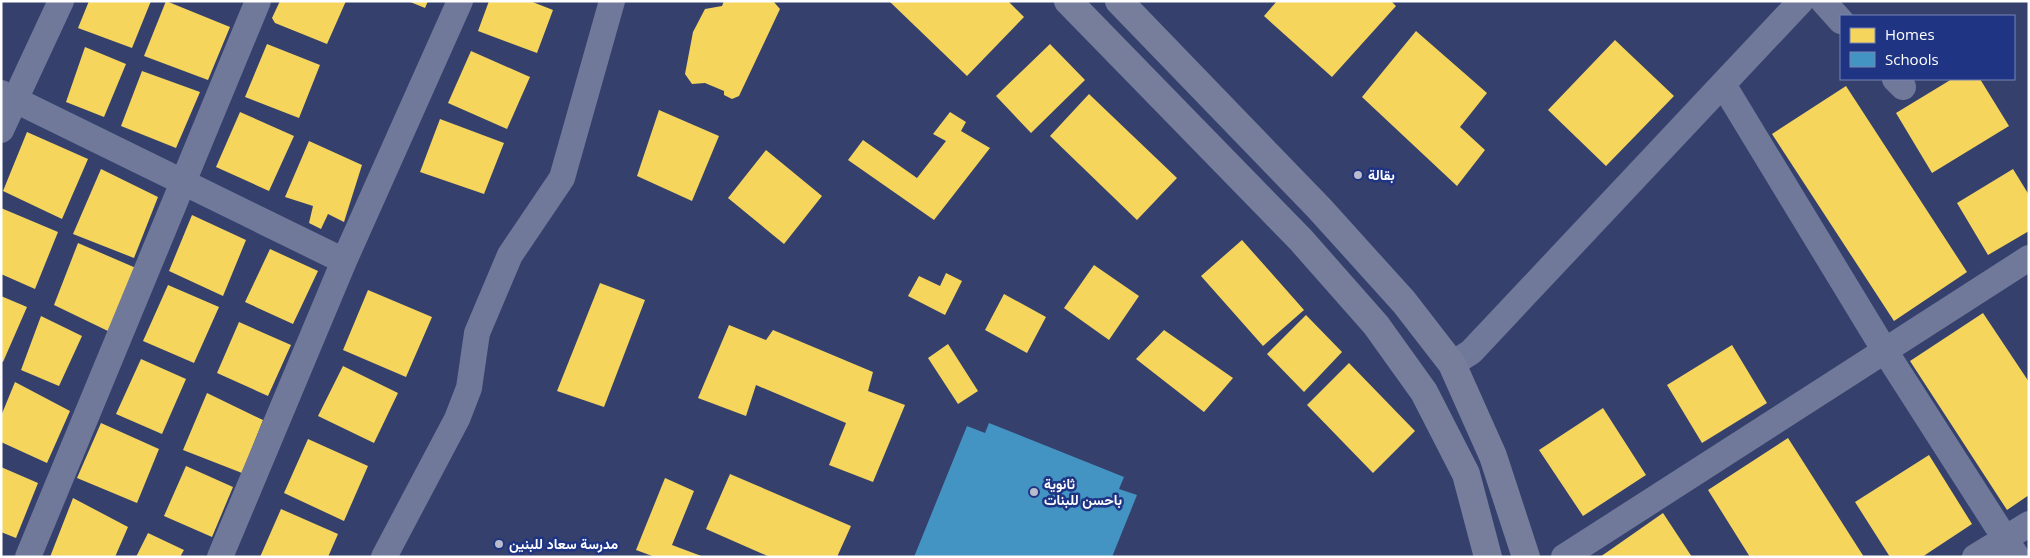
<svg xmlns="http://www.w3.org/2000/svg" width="2030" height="558" font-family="'Open Sans',Vazirmatn,sans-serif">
  <rect width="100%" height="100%" fill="#35416c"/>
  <path fill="#f6d55c" d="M89,1H151L132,48L78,28Z
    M166,1L230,27L208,80L144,56Z
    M280,1H346L327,44L275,23L272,18Z
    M408,1H428L425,8Z
    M489,1H530L553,10L537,53L478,31Z
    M724,1H773L780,9L739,96L732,99L724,95V91L705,83L692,84L685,74L693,32L705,9L722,6Z
    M889,1H1008L1024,17L967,76Z
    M1277,1H1391L1396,6L1332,77L1264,16Z
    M1416,31L1487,93L1460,127L1485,150L1457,186L1362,97Z
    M1615,40L1674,96L1606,166L1548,110Z
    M267,44L320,65L299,118L245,97Z
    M1050,44L1085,80L1031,133L996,96Z
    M85,47L126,64L104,117L66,102Z
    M471,51L530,77L507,129L448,103Z
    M142,71L200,92L176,148L121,126Z
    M1952,79H1980L2009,126L1932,173L1896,113Z
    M1846,86L1967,272L1894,321L1772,134Z
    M1089,94L1177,178L1137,220L1050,136Z
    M659,110L719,136L692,201L637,176Z
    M240,112L294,136L269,191L216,167Z
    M950,112L966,122L961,131L990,148L934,220L848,160L863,140L917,178L946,141L933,134Z
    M440,119L504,143L484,194L420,172Z
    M27,132L88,159L62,219L3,191Z
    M309,141L362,165L344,222L328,214L321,229L309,223L313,206L285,197Z
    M766,150L822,196L784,244L728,198Z
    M101,169L158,197L134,258L73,234Z
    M2013,169L2029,195V231L1988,255L1957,203Z
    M1,208L58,232L35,289L1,274Z
    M192,215L246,240L223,296L169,271Z
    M1242,240L1304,310L1263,346L1201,276Z
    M78,243L136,268L110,332L54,305Z
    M270,249L318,271L293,324L245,302Z
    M1094,265L1139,296L1109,340L1064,308Z
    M946,273L962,281L945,315L908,296L919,276L940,286Z
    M600,283L645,300L604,407L557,391Z
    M168,285L219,307L194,363L143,341Z
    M368,290L432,317L406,377L343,350Z
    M1004,294L1046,317L1027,353L985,330Z
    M1,296L27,307L3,362L1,361Z
    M1983,313L2029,382V495L2007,510L1910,361Z
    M1306,315L1342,352L1304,392L1267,354Z
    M41,316L82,336L59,386L21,370Z
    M239,322L291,345L268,396L217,373Z
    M729,325L766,340L773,330L873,372L868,391L905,405L873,482L829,465L846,423L756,385L746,416L698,398Z
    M1164,330L1233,378L1204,412L1136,359Z
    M948,344L978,391L958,404L928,358Z
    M1732,345L1767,403L1702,443L1667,385Z
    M141,359L186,379L162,434L116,414Z
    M1349,363L1415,431L1373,473L1307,405Z
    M343,366L398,393L374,443L318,416Z
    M15,382L70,411L47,463L1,442V416Z
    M207,393L263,420L242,473L183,450Z
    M1603,408L1646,475L1583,516L1539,450Z
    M101,423L159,449L137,503L77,478Z
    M1788,438L1864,557H1750L1708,490Z
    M308,439L368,466L344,521L284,493Z
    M1929,455L1972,524L1922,557H1890L1855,502Z
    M186,466L233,487L212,537L164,516Z
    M1,467L38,483L16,538L1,532Z
    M730,474L851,526L837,557H770L706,529Z
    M665,478L694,491L672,545L704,557H655L636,550Z
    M73,498L128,527L115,557H50Z
    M281,509L338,534L328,557H260Z
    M1663,513L1692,557H1600Z
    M148,533L184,550L180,557H136Z"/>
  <path fill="#4393c3" d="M989,423L1124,477L1119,489L1137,495L1112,557H914L967,426L985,433Z"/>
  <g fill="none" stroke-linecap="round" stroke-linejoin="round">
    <path stroke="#70799a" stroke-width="26" d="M1823,1L1841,21
      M1895,79L1903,87
      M1724,86L1885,351L2017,557
      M1,93L344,261
      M1,130L61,1
      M1452,364L1471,352L1801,1
      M28,557L258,1
      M220,557L344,261L460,1
      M384,557L457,419L469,388L477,333L510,255L562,178L612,1
      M1564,557L2029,258
      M1975,557L2029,524"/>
    <path stroke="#767e9c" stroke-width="28" d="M1068,1L1301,240L1376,325L1424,392L1466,474L1488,557
      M1119,1L1319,208L1404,302L1452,364L1493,456L1526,557"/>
  </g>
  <g fill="#b8bccc" stroke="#1f3483" stroke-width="2">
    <circle cx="1358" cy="175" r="5"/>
    <circle cx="1034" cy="492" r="5"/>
    <circle cx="499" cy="544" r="5"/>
  </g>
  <g text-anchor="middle" stroke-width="5" stroke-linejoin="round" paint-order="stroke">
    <g font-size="14" font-weight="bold" fill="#fff" stroke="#1f3483" text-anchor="start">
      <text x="1368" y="180">بقالة</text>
      <text x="1044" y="489">ثانوية<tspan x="1044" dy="16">باحسن للبنات</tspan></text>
      <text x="509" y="549">مدرسة سعاد للبنين</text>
    </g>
  </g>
  <rect width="2030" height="558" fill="none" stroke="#ffffff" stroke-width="5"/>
  <rect x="1840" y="15" width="175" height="65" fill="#1f3483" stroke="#7985b5"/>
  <rect x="1850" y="28" width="25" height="15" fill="#f6d55c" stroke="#7985b5"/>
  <text x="1885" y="40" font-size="15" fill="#ffffff">Homes</text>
  <rect x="1850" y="52" width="25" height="15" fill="#4393c3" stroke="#7985b5"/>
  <text x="1885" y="65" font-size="15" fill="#ffffff">Schools</text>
</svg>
